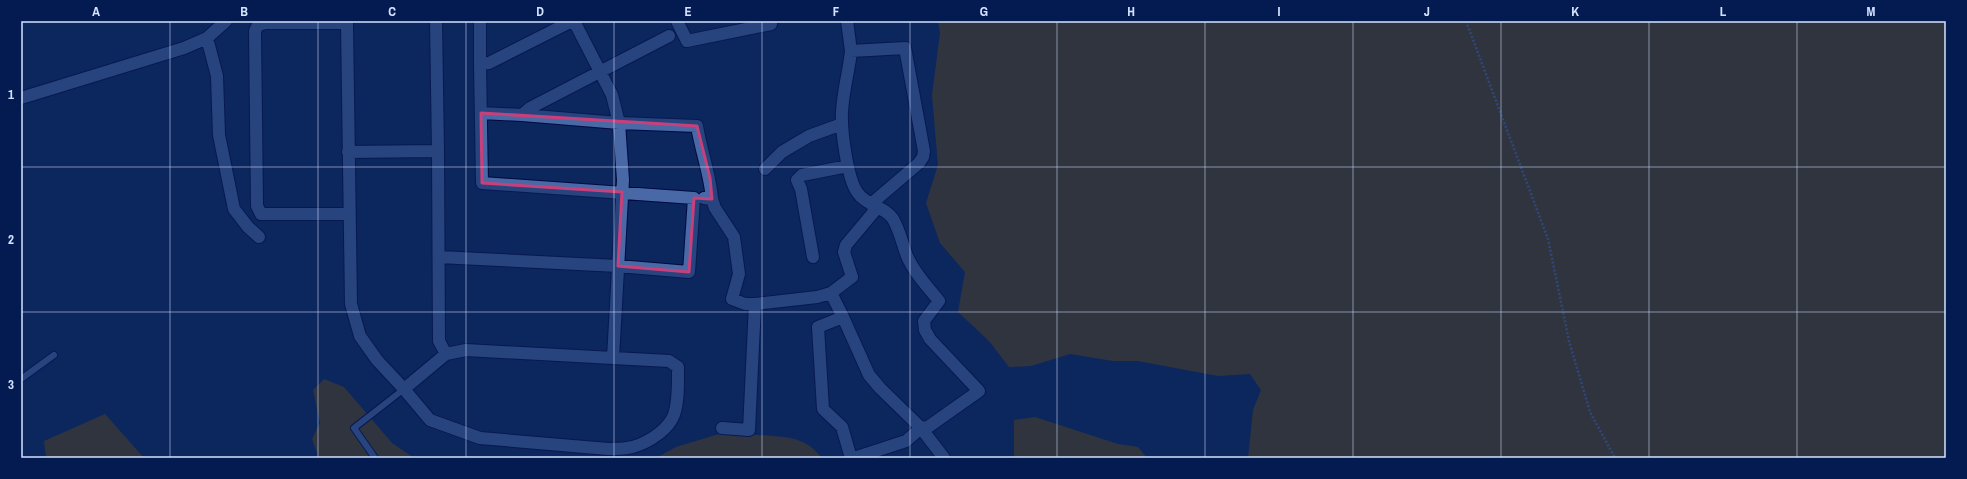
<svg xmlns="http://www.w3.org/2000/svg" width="1967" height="479" font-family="'Archivo Narrow',sans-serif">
  <rect width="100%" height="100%" fill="#0c265e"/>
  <path fill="#5c4617" d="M938,21H1946V458H1248L1253,410L1261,390L1250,374L1218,376L1138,361H1113L1070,354L1031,366L1009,367L989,341L958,312L965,272L940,243L926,203L938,165L932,95L940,33Z
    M324,379L344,387L392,443L414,458H319L312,439L320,423L313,390Z
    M105,414L144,458H46L44,441Z
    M1035,417L1118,444L1138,447L1147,458H1014V420Z
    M719,434C738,435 785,434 800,441C809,444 816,451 822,458H656L676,447Z"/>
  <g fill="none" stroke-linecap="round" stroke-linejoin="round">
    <g stroke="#000a41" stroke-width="8">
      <path id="lane" d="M21,379L54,355
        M375,458L354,428L404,389"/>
    </g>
    <g stroke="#000a41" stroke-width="14">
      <path id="street" d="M347,21V23H266L258,25L255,31L257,206L261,214H349
        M480,21V64L489,63L572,21
        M677,21L687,41L771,24
        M847,21L851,51L905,48L924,151L923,157L919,163L871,204
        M347,23L351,304L360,336L377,360L404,389L446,354
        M207,38L217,76L219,135L234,209L248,227L259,237
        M851,51C849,71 843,91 842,112C841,130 847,177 857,192C866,206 885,206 893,219C900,231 902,243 907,256C914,273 928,287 939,301L924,321L925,330L930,339L979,391L928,427L921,428L906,441L854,458
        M21,98L184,48L207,38L226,21
        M481,113L522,115L530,108L669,36
        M522,115L619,123L612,95L574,21
        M438,151L439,341L446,354L466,350L613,358
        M348,152L438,151L436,21
        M765,169L782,152L809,136L842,124
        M704,198L712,199L715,208L734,237L739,274L732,299L745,304H755
        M439,257L618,266L689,272L694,198L482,183L480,64
        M813,257L801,189L797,180L802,175L848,166
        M831,293L852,277L844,252L846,245L877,208
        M843,317L869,375L880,388L921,428L944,458
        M404,389L430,420L480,438L608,449C614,449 621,449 627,448C643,446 664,433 672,419C679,407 678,381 678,367L669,361L613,358L623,180L619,123L697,126C701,151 710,174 712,199
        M722,428L749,430L755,304L817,297L831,293L843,317L818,327L823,409L842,427L851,458"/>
    </g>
    <path stroke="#596f9c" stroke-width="2.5" stroke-dasharray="2 2" stroke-linecap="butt" d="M1466,21L1548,239L1569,341L1590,412L1615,458"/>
    <use href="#lane" stroke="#4968a6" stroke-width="6"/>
    <use href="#street" stroke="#4968a6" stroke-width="12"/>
  </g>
  <path d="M0 0H1967V479H0ZM481,113L697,126L710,178L712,199L694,198L689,272L618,266L622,192L482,183Z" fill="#0c265e" fill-opacity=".55" fill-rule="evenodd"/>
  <path fill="none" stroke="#c6417c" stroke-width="3" stroke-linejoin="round" d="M481,113L697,126L710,178L712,199L694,198L689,272L618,266L622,192L482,183Z"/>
  <path fill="none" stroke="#d4e3ff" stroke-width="1" stroke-opacity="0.55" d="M170,21V458M318,21V458M466,21V458M614,21V458M762,21V458M910,21V458M1057,21V458M1205,21V458M1353,21V458M1501,21V458M1649,21V458M1797,21V458M21,167H1946M21,312H1946"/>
  <rect width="1967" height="479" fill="none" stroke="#041b52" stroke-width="44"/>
  <rect x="22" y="22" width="1923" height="435" fill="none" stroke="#d4e3ff" stroke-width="1.5"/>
  <g font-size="13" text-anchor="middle" font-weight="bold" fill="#d4e3ff">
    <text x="96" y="16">A</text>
    <text x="244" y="16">B</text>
    <text x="392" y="16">C</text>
    <text x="540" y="16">D</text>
    <text x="688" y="16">E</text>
    <text x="836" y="16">F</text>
    <text x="984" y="16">G</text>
    <text x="1131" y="16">H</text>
    <text x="1279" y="16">I</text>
    <text x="1427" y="16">J</text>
    <text x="1575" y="16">K</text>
    <text x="1723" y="16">L</text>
    <text x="1871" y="16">M</text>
    <text x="11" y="99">1</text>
    <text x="11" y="244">2</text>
    <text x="11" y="389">3</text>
  </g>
</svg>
